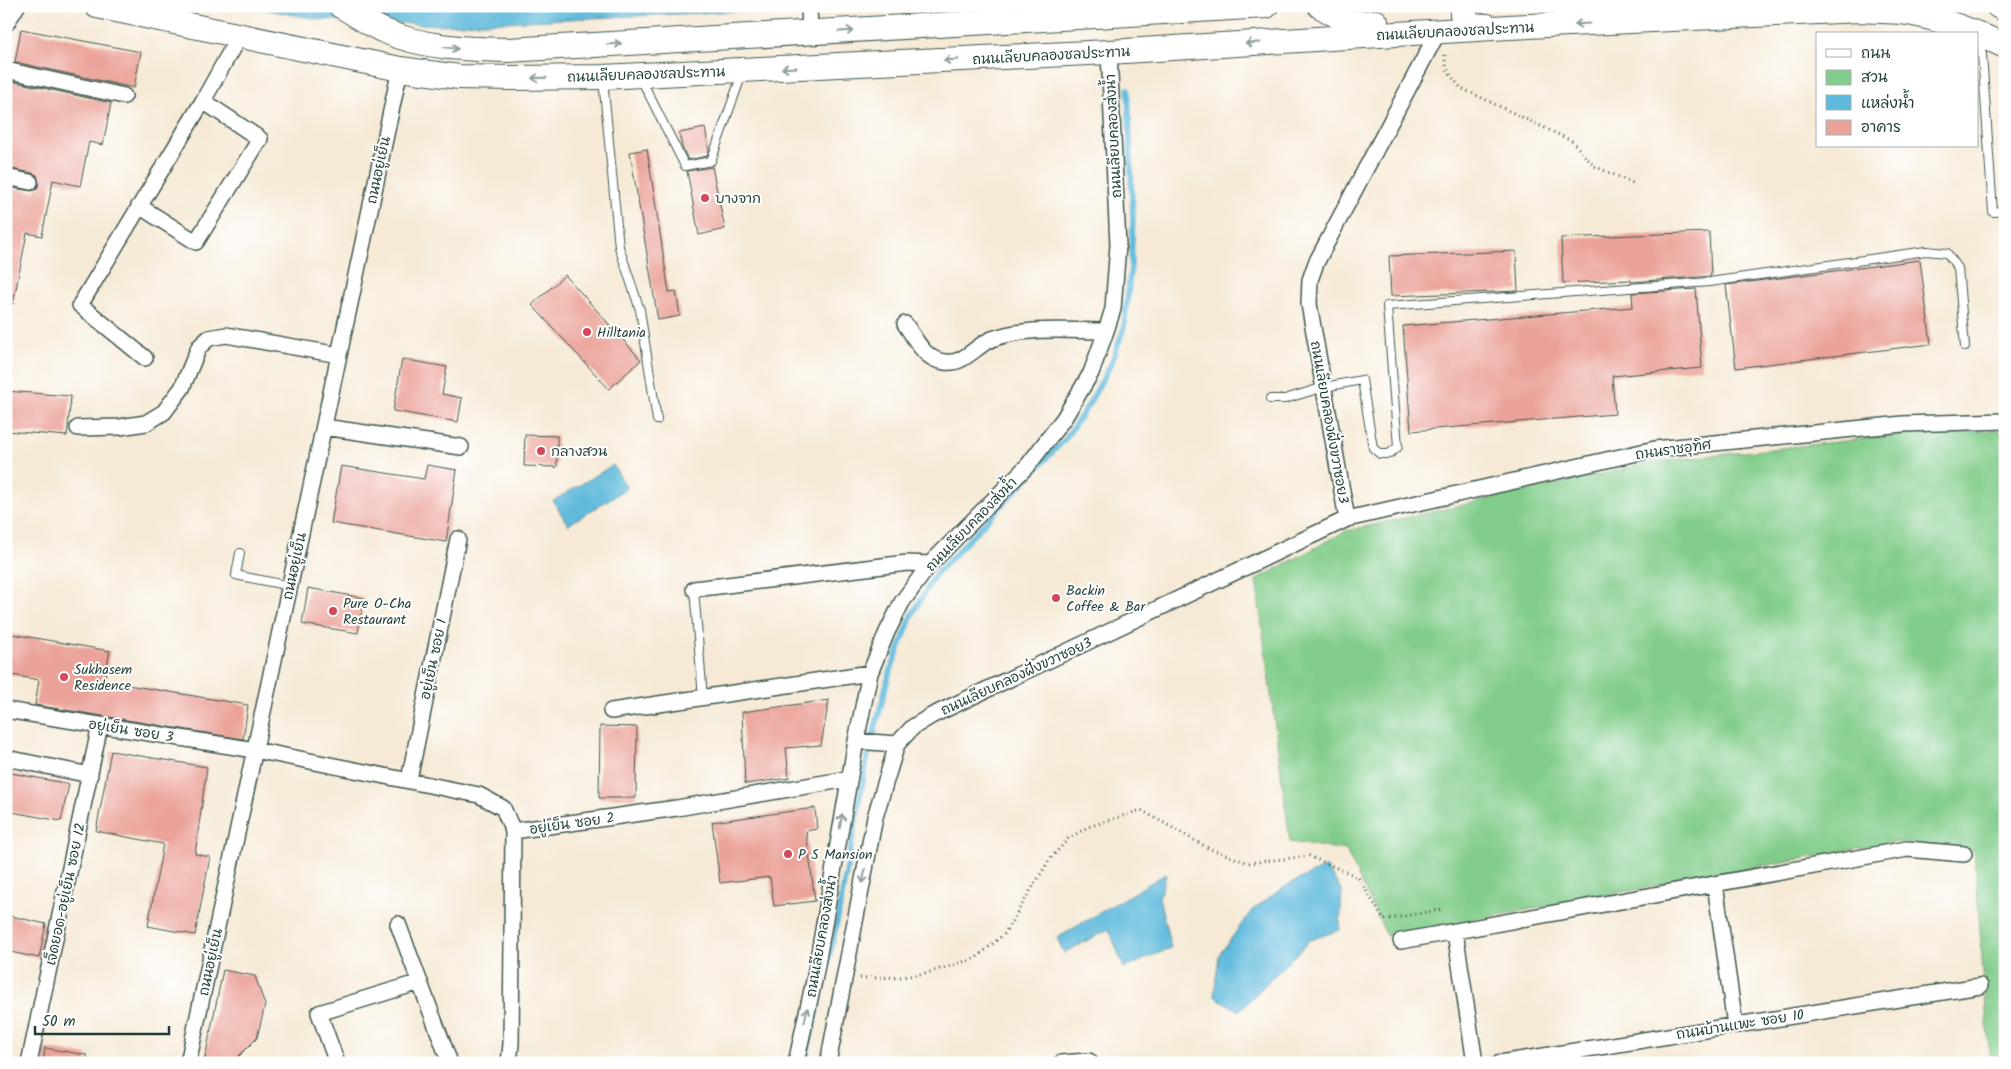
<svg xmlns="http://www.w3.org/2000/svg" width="2011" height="1069" font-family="Kalam,'Playpen Sans Thai',sans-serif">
  <rect width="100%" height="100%" fill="#fff"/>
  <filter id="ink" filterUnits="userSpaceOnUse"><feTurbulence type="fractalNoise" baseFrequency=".02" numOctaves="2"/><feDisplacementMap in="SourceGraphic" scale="10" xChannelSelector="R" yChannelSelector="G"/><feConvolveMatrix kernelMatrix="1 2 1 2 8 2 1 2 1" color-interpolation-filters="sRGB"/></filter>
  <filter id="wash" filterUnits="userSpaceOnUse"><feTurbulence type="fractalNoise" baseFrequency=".0096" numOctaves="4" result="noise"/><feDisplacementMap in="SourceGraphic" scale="20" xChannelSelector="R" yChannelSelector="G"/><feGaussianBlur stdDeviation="1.12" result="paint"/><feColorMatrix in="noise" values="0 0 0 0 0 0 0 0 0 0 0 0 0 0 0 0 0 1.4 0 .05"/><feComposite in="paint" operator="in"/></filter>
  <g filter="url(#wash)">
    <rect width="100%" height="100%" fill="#f6ead6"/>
    <path fill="#82cd8b" stroke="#508560" d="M2005,430V1063H1990L1974,850L1891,842L1387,936L1346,850L1290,842L1256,580L1346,531L1655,462L1917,433Z"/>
    <path fill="#5ebadc" stroke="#3e7c88" d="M245,6H849L440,25L317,19Z
      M613,465L627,488L568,525L553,501Z
      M1326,867L1342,891L1340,930L1310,940L1239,1011L1214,996L1219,955L1252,910L1289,884Z
      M1167,873L1159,897L1171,948L1124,968L1109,929L1064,953L1057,938Z"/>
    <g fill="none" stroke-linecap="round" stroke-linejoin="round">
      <path stroke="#5ebadc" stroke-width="5.5" d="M805,1063L837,922L867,759L889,675L912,615L934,576L1065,439L1089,404L1111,364L1124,327L1131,266L1133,221L1128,89"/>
    </g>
    <g id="blocks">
      <path fill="#eba399" d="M21,29L141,52L134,88L15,62Z
        M11,81L111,103L103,145L89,142L80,186L53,180L42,236L27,233L13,304L6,303V187L32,191L37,189L39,183L37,175L32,173L6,168V87L10,88Z
        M705,128L709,150L707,156L688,160L682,147L679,133Z
        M647,149L669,292L676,291L680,316L658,320L630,152Z
        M712,167L725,229L699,235L687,171Z
        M1709,232L1711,276L1631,282V280L1563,283L1561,238Z
        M1516,251L1518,291L1391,296L1389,256Z
        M1920,260L1931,344L1736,368L1726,285Z
        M565,275L641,360L609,389L532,305Z
        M1696,289L1702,368L1612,376L1615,414L1411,431L1403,326L1633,307L1632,293Z
        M402,359L447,367L442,394L462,398L458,422L393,411Z
        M6,391L71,396L67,436L6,431Z
        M525,435L557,436V467L524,466Z
        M427,465L457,470L446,542L331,523L341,466L424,479Z
        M308,588L364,598L358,633L302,624Z
        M6,633L110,651L104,681L248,705L243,739L35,705L39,680L6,674Z
        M829,700L821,745L786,748L789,778L745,784L742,712Z
        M600,726L637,727L636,798H599Z
        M111,751L207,767L195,854L210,857L195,935L148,926L163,844L96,831Z
        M6,772L69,784L61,821L6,811Z
        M815,808L817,829L806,831L815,901L774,906L770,877L720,883L712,822Z
        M6,915L46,924L39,958L6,951Z
        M223,970L255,976L265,1005L257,1038L232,1063H204Z
        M45,1048L87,1055L86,1063H43Z"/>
    </g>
  </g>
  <g filter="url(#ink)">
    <use href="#blocks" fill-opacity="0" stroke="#3f574c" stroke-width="1"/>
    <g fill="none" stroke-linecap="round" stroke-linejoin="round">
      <g stroke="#3f574c" stroke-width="10">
        <path id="service" d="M1981,39L1993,212L2005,211
          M603,79L619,247L640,310L657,420
          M641,79L685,166L711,161L742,74
          M1270,399H1285L1324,387L1362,380L1373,448L1380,454H1389L1398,447L1387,306L1710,282L1926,251L1947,253L1958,268L1965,347
          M240,553L236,575L290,586
          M694,589L703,698"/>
      </g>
      <g stroke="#3f574c" stroke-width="18">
        <path id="minor" d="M809,6L810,33
          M6,24L17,6
          M6,70L124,96
          M6,177L30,182
          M139,206L196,242L260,139L203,101
          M905,324C916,339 924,360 945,362C964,365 976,345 992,339C1028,326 1069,331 1106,331
          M145,358L80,305L203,101L239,36
          M324,427L461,447
          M78,428L120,427L146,423L164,412L182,388L199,347L209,338L226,335L339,355
          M1347,519L1309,304L1310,280L1316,263L1438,32
          M694,589L907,563L930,564
          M6,710L255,750L479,795L503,808L513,831L511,1044L509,1063
          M611,711L870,673
          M856,741L897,744
          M6,758L90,775
          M409,780L458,539
          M513,831L677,808L848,779
          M1715,884L1735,1025
          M398,924L450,1063
          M1455,932L1475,1063
          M1401,941L1907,849L1964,854
          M29,1063L100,725
          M188,1063L400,69
          M337,1063L319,1013L420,982
          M796,1063L815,976L856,741L870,673L887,632L902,602L930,564L1029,464L1064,418L1091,373L1106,331L1113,309L1118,245L1109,52
          M828,1063L875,817L897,744L913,727L931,716L1347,519L1655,449L1903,424L2005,421
          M1061,1063L1089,1061
          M1500,1063L1980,986"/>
      </g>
      <g stroke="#3f574c" stroke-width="26">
        <path id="primary" d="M97,6L400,69L459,77L512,78L603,77L838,65L1109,52L1509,27L1860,10C1874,11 1888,11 1902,12C1938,17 1973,31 2005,46
          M341,6C355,14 368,23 382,30C422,48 465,49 508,50L1266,6
          M1320,6L1350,23L1376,22
          M1467,6L1462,15L1465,22L1471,25L1487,26
          M1998,6L2005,9"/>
      </g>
      <path stroke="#3f574c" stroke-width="3" stroke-dasharray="1 4" stroke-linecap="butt" d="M1445,55C1444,68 1452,78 1461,88L1572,141L1594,166L1633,183
        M860,978L904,977L930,972L976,958L1004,934L1050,859L1068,839L1088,827L1141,810L1208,848L1248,863L1309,856L1358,877L1384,920L1443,909"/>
      <use href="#service" stroke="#fff" stroke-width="8"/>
      <use href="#minor" stroke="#fff" stroke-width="15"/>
      <use href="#primary" stroke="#fff" stroke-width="24"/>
    </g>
    <defs><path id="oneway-shaft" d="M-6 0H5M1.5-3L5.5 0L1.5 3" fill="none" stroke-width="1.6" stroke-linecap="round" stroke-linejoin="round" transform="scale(1.25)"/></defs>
    <g stroke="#8f9e9a">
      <use href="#oneway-shaft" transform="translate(1582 24) rotate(177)"/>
      <use href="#oneway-shaft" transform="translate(846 31) rotate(-3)"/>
      <use href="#oneway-shaft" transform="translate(1253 43) rotate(177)"/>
      <use href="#oneway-shaft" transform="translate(614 44) rotate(-3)"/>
      <use href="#oneway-shaft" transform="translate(451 48) rotate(8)"/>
      <use href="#oneway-shaft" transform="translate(951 60) rotate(177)"/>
      <use href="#oneway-shaft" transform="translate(789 68) rotate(177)"/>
      <use href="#oneway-shaft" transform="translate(539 78) rotate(179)"/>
      <use href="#oneway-shaft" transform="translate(841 821) rotate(-80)"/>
      <use href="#oneway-shaft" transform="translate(864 876) rotate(101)"/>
      <use href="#oneway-shaft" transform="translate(806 1015) rotate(-78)"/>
    </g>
  </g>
  <g fill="#d1495b" stroke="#fff" stroke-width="2">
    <circle cx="705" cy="198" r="5"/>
    <circle cx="587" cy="332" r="5"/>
    <circle cx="541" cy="451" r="5"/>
    <circle cx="1056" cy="598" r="5"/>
    <circle cx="333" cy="611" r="5"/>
    <circle cx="64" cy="677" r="5"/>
    <circle cx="788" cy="854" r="5"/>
  </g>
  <g text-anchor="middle" stroke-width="4" stroke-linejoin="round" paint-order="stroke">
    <g font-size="14" fill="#1f3d34" stroke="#fff">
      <text transform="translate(1455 31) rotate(-3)" y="5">ถนนเลียบคลองชลประทาน</text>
      <text transform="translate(1051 55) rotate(-3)" y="5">ถนนเลียบคลองชลประทาน</text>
      <text transform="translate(646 74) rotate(-2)" y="5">ถนนเลียบคลองชลประทาน</text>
      <text transform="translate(1113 136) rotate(-93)" y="5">ถนนเลียบคลองส่งน้ำ</text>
      <text transform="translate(378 170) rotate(-78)" y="5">ถนนอยู่เย็น</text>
      <text transform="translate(1330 422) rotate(80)" y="5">ถนนเลียบคลองฝั่งขวาซอย3</text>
      <text transform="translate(1673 449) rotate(-8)" y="5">ถนนราชอุทิศ</text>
      <text transform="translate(971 524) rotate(-46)" y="5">ถนนเลียบคลองส่งน้ำ</text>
      <text transform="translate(294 566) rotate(-78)" y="5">ถนนอยู่เย็น</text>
      <text transform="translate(433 659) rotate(-78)" y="5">อยู่เย็น ซอย 1</text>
      <text transform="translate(1016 676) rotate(-25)" y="5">ถนนเลียบคลองฝั่งขวาซอย3</text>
      <text transform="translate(131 730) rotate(9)" y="5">อยู่เย็น ซอย 3</text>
      <text transform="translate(572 823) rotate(-8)" y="5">อยู่เย็น ซอย 2</text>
      <text transform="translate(65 894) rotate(-78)" y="5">เจ็ดยอด-อยู่เย็น ซอย 12</text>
      <text transform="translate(821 936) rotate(-80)" y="5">ถนนเลียบคลองส่งน้ำ</text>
      <text transform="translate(210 962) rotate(-78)" y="5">ถนนอยู่เย็น</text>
      <text transform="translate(1740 1024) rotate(-9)" y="5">ถนนบ้านแพะ ซอย 10</text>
    </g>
    <g font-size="14" fill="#1f3d34" stroke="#fff" text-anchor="start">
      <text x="715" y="203">บางจาก</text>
      <text x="597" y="337">Hilltania</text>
      <text x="551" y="456">กลางสวน</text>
      <text x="1066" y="595">Backin<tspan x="1066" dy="16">Coffee &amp; Bar</tspan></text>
      <text x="343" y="608">Pure O-Cha<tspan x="343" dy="16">Restaurant</tspan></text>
      <text x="74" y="674">Sukhasem<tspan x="74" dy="16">Residence</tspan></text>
      <text x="798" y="859">P S Mansion</text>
    </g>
  </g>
  <rect width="2011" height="1069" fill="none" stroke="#fff" stroke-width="25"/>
  <rect x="1816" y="32" width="162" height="115" fill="#ffffff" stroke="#a5b1ae"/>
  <rect x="1826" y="49" width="25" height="8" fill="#ffffff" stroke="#a5b1ae"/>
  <text x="1861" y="58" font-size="15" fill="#1f3d34">ถนน</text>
  <rect x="1826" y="70" width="25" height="15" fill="#82cd8b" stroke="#a5b1ae"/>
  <text x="1861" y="82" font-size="15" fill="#1f3d34">สวน</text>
  <rect x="1826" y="95" width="25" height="15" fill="#5ebadc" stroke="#a5b1ae"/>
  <text x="1861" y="108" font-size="15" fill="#1f3d34">แหล่งน้ำ</text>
  <rect x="1826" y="120" width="25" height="15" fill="#eba399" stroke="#a5b1ae"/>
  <text x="1861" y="132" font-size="15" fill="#1f3d34">อาคาร</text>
  <path d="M35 1026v8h134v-8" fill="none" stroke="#1f3d34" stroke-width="2.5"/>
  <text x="42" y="1026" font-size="15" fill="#1f3d34" stroke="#ffffff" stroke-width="4" paint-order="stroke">50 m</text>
</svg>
